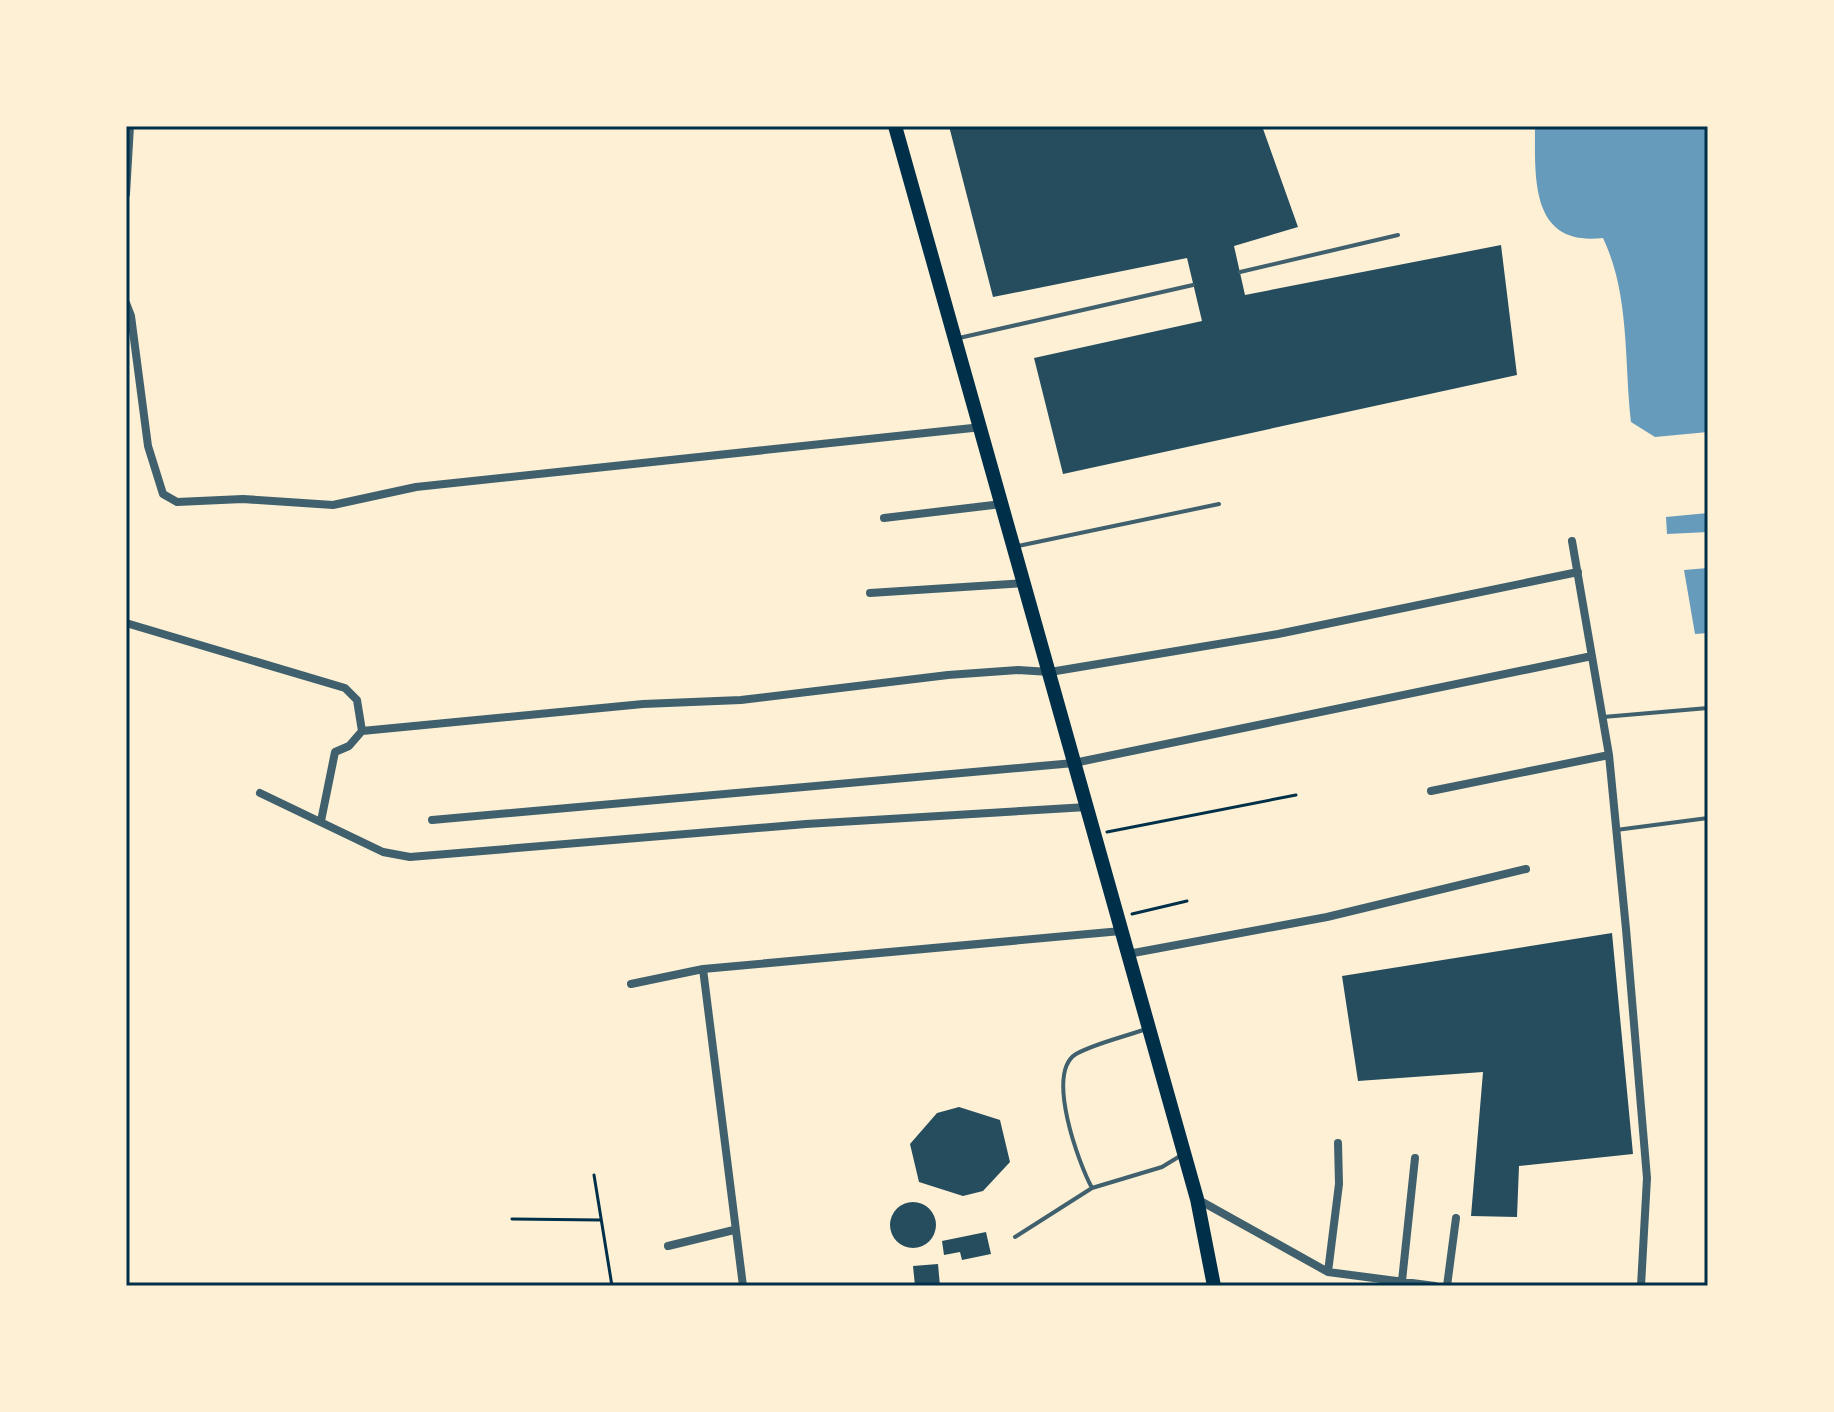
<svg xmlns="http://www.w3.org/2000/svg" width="1834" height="1412" font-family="'Sofia Sans Condensed',sans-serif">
  <rect width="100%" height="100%" fill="#fdf0d5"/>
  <path fill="#669bbc" d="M1535,126H1708V432L1655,437L1631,422C1624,360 1630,295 1603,238C1530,247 1535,178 1535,126Z
    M1708,513V532L1667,534L1666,517Z
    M1708,568V633L1695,634L1684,570Z"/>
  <path fill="#264d5e" d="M949,126H1262L1298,227L1234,246L1245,295L1501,245L1517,375L1063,474L1034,358L1202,321L1187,258L993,297Z
    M1612,933L1633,1154L1519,1166L1517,1217L1471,1216L1483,1072L1358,1081L1342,976Z
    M959,1107L1000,1120L1010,1162L983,1191L963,1196L919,1182L910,1144L937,1113Z
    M890 1225a23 23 0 1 1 46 0a23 23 0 1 1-46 0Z
    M986,1232L991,1254L962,1260L960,1252L944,1255L942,1241Z
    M938,1264L940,1286H915L913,1266Z"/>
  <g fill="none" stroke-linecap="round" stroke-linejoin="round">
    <path stroke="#003049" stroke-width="3" d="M1107,832L1296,795
      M1132,914L1187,901
      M594,1175L612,1286
      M512,1219L600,1220"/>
    <path stroke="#3f606c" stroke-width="4" d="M1240,272L1398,235
      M959,338L1193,285
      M1018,546L1219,504
      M1603,717L1708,708
      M1616,830L1708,818
      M1146,1029C1124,1037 1096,1043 1076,1054C1045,1073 1079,1164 1092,1188L1162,1167L1180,1156
      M1015,1237L1092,1188"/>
    <path stroke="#3f606c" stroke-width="8" d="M126,194L130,126
      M126,303L131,316L148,446L163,494L177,502L243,499L333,505L416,487L982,427
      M884,518L1002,504
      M1572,541L1609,755L1626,929L1647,1178L1641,1286
      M870,593L1024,583
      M126,623L345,688L357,700L362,731
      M1431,791L1609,755
      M260,793L383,852L410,857L806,824L1087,807
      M432,820L1074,763L1592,656
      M321,821L335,752L349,746L362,731L643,704L741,700L948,675L1018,670L1050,672L1278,634L1578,572
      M1128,954L1327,917L1526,869
      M703,969L743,1286
      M631,984L703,969L1121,931
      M1197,1199L1328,1272L1435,1286
      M668,1246L734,1230
      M1328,1272L1339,1184L1338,1143
      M1402,1281L1415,1158
      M1447,1286L1456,1218"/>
    <path stroke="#003049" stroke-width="14" d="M895,126L1197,1199L1214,1286"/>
  </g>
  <rect width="1834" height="1412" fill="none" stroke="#fdf0d5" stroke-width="256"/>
  <rect x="128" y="128" width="1578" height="1156" fill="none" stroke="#003049" stroke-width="3"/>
</svg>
